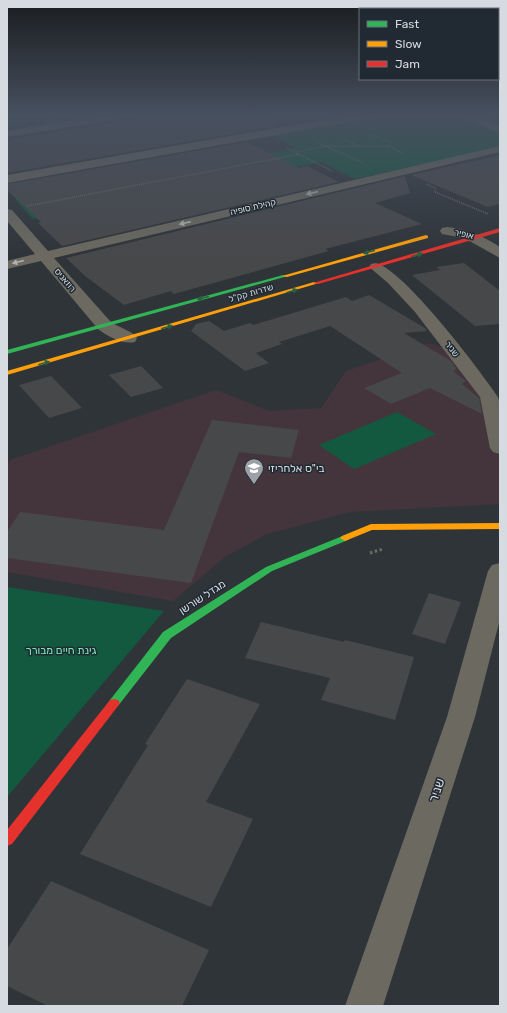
<svg xmlns="http://www.w3.org/2000/svg" width="507" height="1013" font-family="Rubik,Heebo,sans-serif">
  <rect width="100%" height="100%" fill="#2f3439"/>
  <path fill="#44353c" d="M429,343L455,352L488,395L500,457V504L350,512L267,534L225,557L173,601L7,572V465L10,460L216,390L269,411L321,408L346,371Z"/>
  <path fill="#12593f" d="M7,114H51L14,128L7,124Z
    M60,114H90L96,118L23,129Z
    M391,114H451L500,133V147L355,179L321,162L33,219L15,199L295,148L272,135Z
    M397,412L436,434L354,469L319,445Z
    M7,587L164,611L7,797Z"/>
  <path fill="#47484a" d="M167,114H276L277,126L7,173V139Z
    M247,142L299,168L307,166L339,182L62,246L38,223L41,222L7,190V184Z
    M500,155V204L488,207L411,175Z
    M405,176L410,193L375,203L422,224L325,249L329,251L174,294L171,291L124,305L85,276L66,258Z
    M464,263L500,291V324L475,326L412,275L440,270L436,267Z
    M369,295L425,328L427,331L404,333L451,361L456,368L454,372L466,381L462,384L479,398L482,414L430,388L391,404L364,388L402,373L330,326L279,342L282,344L256,353L269,363L245,371L191,331L196,324L209,321L224,331L250,323L253,325L346,297L352,301Z
    M141,366L163,388L131,397L109,375Z
    M51,376L82,408L49,418L19,385Z
    M212,420L299,430L291,458L239,452L191,583L7,558V532L20,512L164,530Z
    M429,593L461,602L445,644L412,634Z
    M261,622L344,642L345,640L414,657L395,720L321,700L330,678L245,658Z
    M187,679L260,704L206,802L253,819L211,907L80,854L148,745L145,744Z
    M51,881L209,950L182,1006H48L7,986V949Z"/>
  <g fill="none" stroke-linecap="round" stroke-linejoin="round">
    <path stroke="#6b6b68" stroke-width="1.5" stroke-dasharray="1 1" stroke-linecap="butt" d="M369,134L390,142L389,146L404,154
      M342,138L359,146
      M319,143L363,163
      M287,148L332,171
      M296,152L326,146H389
      M426,184L435,188V192L488,214
      M27,206L300,154"/>
    <path stroke="#6b6b68" stroke-width="3" stroke-dasharray="2.5 2.5" stroke-linecap="butt" d="M370,553L383,549"/>
    <path fill="#6b6960" fill-rule="evenodd" d="M111,114H139L134,117L7,137V131Z
      M357,114H382L377,117L7,183V175Z
      M454,114H469L500,126V133Z
      M500,146V152L54,258L110,321C118,328 132,330 137,338L135,342C123,345 107,336 98,329L41,261L7,269V261L35,254L7,221V209L12,210L48,251Z
      M447,227C467,229 483,236 500,247V258L464,238L442,234L440,231L442,228Z
      M376,263C404,270 480,370 498,397L500,404V454L493,452L490,448L480,397L415,312L388,283L369,267L371,264Z
      M500,563V619L475,717L383,1006H345L447,717L488,571L492,565Z"/>
    <path fill="#30b455" fill-rule="evenodd" d="M283,275L288,276L7,354V350Z
      M345,535L348,536L350,538L348,540L272,571L171,638L118,706L114,707L110,706L108,703L110,700L163,632L266,567Z"/>
    <path fill="#ff9f0a" fill-rule="evenodd" d="M426,235L428,236V238L287,277L282,276Z
      M314,282L319,283L7,375V371Z
      M500,523V529L372,530L345,541L340,538L342,536L371,524Z"/>
    <path fill="#e5322d" fill-rule="evenodd" d="M500,228V232L318,284L313,283Z
      M114,699L118,700L120,703L118,706L12,844L7,846V830L110,700Z"/>
  </g>
  <defs><path id="oneway-solid" d="M-6-.8H1V-3.2L6.5 0L1 3.2V.8H-6Z"/></defs>
  <g fill="#b0b3b3">
    <use href="#oneway-solid" transform="translate(312 193) rotate(167)"/>
    <use href="#oneway-solid" transform="translate(185 223) rotate(167)"/>
    <use href="#oneway-solid" transform="translate(18 262) rotate(166)"/>
  </g>
  <g fill="#276141">
    <use href="#oneway-solid" transform="translate(369 252) rotate(165)"/>
    <use href="#oneway-solid" transform="translate(417 255) rotate(-17)"/>
    <use href="#oneway-solid" transform="translate(292 291) rotate(-16)"/>
    <use href="#oneway-solid" transform="translate(203 298) rotate(165)"/>
    <use href="#oneway-solid" transform="translate(167 327) rotate(-16)"/>
    <use href="#oneway-solid" transform="translate(44 363) rotate(-16)"/>
  </g>
  <linearGradient id="sky" x2="0" y2="1"><stop stop-color="#1a1d1f"/><stop offset="0.45" stop-color="#47505f"/><stop offset="1" stop-color="#47505f" stop-opacity="0"/></linearGradient>
  <rect width="507" height="256" fill="url(#sky)"/>
  <defs>
    <g id="school-pin" transform="scale(1)"><path d="M0 17L-7.5 6A9.5 9.5 0 1 1 7.5 6Z" fill="#9ba1a6" stroke="#212a33"/><path d="M0-5L7-2L0 1L-7-2ZM-4 1L0 2.5L4 1V4Q0 6-4 4Z" fill="#fff"/></g>
  </defs>
  <g fill-rule="evenodd">
    <use href="#school-pin" x="254" y="468"/>
  </g>
  <g text-anchor="middle" stroke-width="3" stroke-linejoin="round" paint-order="stroke">
    <g font-size="9" fill="#d5dbe0" stroke="#212a33">
      <text transform="translate(253 207) rotate(-13)" y="3">קהילת סופיה</text>
      <text transform="translate(464 234) rotate(13)" y="3">אופיר</text>
      <text transform="translate(65 280) rotate(50)" y="3">רוזאניס</text>
      <text transform="translate(251 293) rotate(-16)" y="3">שדרות קק"ל</text>
      <text transform="translate(452 349) rotate(52)" y="3">שניר</text>
    </g>
    <g font-size="11" fill="#d5dbe0" stroke="#212a33" text-anchor="start">
      <text x="268" y="472">בי"ס אלחריזי</text>
    </g>
    <g font-size="11" fill="#d5dbe0" stroke="#212a33">
      <text transform="translate(202 597) rotate(-33)" y="4">מגדל שורשן</text>
    </g>
    <g font-size="11" fill="#79ecb6" stroke="#212a33">
      <text x="61" y="654">גינת חיים מבורך</text>
    </g>
    <g font-size="13" fill="#d5dbe0" stroke="#212a33">
      <text transform="translate(436 790) rotate(-71)" y="5">שניר</text>
    </g>
  </g>
  <rect width="507" height="1013" fill="none" stroke="#d5dbe0" stroke-width="16"/>
  <rect x="359" y="8" width="140" height="72" fill="#212a33" stroke="#697178"/>
  <rect x="367" y="21" width="20" height="6" fill="#30b455" stroke="#697178"/>
  <text x="395" y="28" font-size="12" fill="#d5dbe0">Fast</text>
  <rect x="367" y="41" width="20" height="6" fill="#ff9f0a" stroke="#697178"/>
  <text x="395" y="48" font-size="12" fill="#d5dbe0">Slow</text>
  <rect x="367" y="61" width="20" height="6" fill="#e5322d" stroke="#697178"/>
  <text x="395" y="68" font-size="12" fill="#d5dbe0">Jam</text>
</svg>
